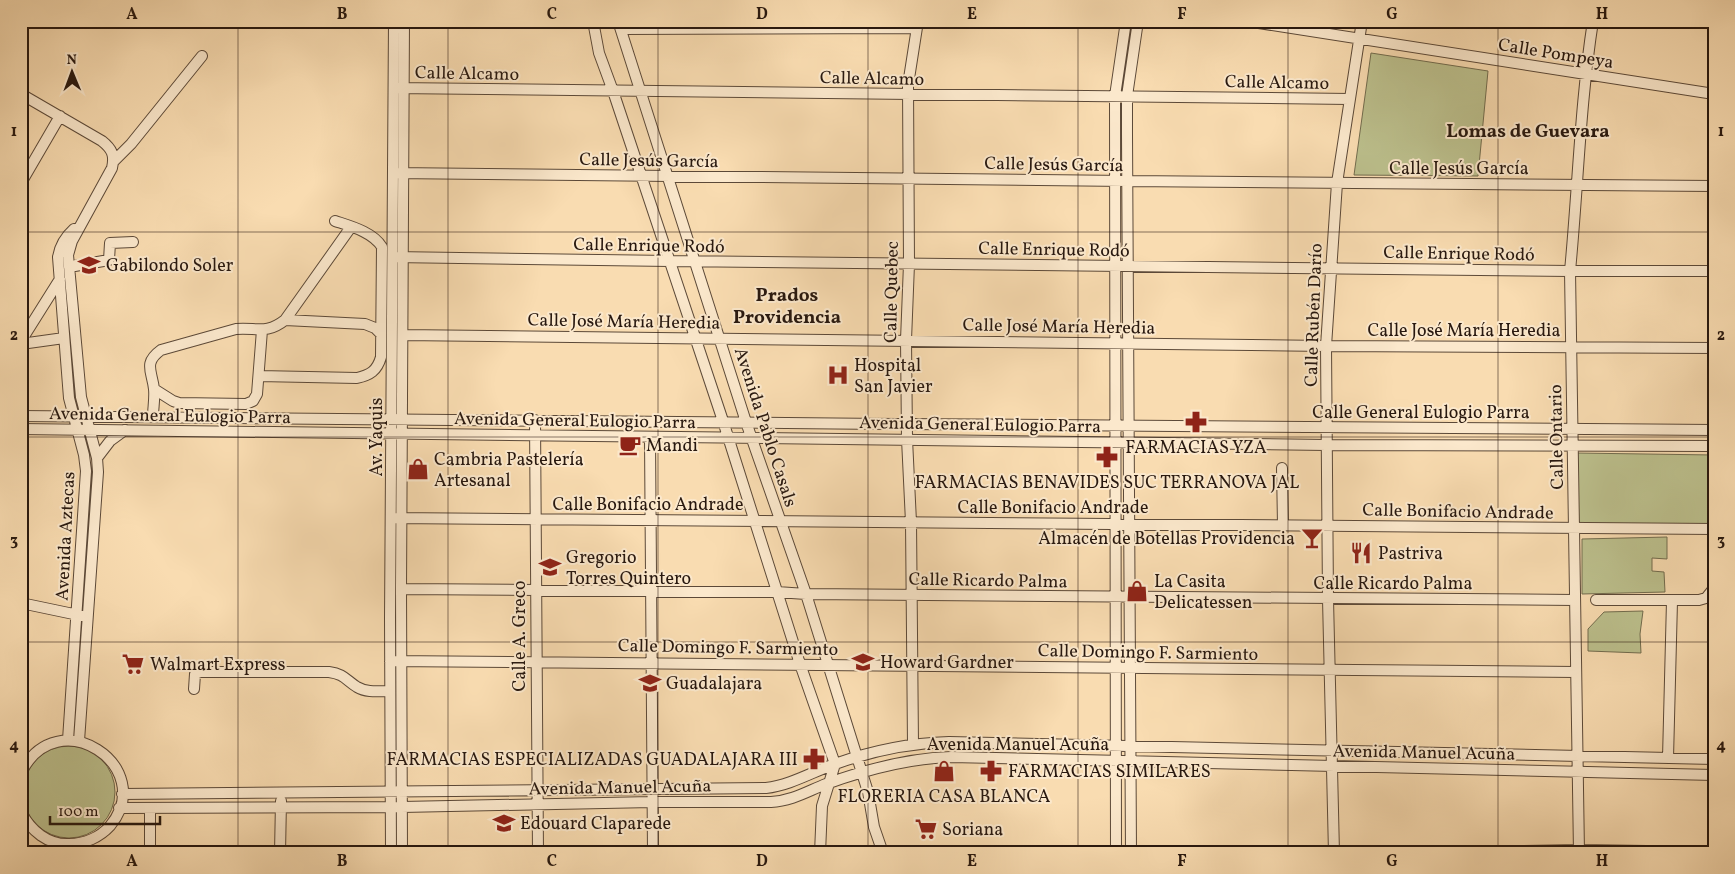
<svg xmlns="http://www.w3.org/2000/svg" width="1735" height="874" font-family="Vollkorn,serif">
  <rect width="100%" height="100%" fill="#f9dcb1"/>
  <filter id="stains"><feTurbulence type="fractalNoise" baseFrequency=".004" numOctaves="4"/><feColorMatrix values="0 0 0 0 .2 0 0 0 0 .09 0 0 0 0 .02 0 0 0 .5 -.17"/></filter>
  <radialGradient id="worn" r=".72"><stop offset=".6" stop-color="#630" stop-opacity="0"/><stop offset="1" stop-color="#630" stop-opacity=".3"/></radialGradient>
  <path fill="#bcc08d" stroke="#726c4e" d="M1371,53L1488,71L1478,176L1354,175Z
    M1576,453L1714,455V524H1578Z
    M1667,537V559L1652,558V571L1664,572L1665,592L1582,594V539Z
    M1643,611L1640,634L1641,653L1588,651V629L1604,612Z
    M23 792a46 46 0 1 1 92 0a46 46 0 1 1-92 0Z"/>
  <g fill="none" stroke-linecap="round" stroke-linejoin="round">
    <g stroke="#5c4938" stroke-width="12">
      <path id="minor" d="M593,21L599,53L613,91L723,421L800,664L835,764L822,806L820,853
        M618,21L746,422L806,594L868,792L874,827L883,853
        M1246,21L1714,94
        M1710,21L1714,22
        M621,29L917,28
        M394,88L1350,99
        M21,94L102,141C112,149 115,155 112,168L72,241L68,255L81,397L97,458L98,472L79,741
        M114,161L131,144L202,56
        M394,173L1127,181L1714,186
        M21,183L60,116
        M393,257L670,261L1570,271H1714
        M69,267L109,260L110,243L133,242
        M285,320L365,324L375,328L381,334
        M403,335L1326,346L1714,348
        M21,341L60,279
        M21,344L64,338
        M259,376L357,378C370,375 377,371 381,357L382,247C373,232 350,226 335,221
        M154,389L173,401L179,403L246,404L253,401L257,394L262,330
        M21,416C585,420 1150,428 1714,430
        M153,417C153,408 155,398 154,389C152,371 143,363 161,350L236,329C256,327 266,335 285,320L351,227
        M535,420L538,853
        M21,429L1327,445L1714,446
        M650,437L653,853
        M97,458L110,441L125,430
        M1282,468L1283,525
        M392,518L1714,529
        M401,589L777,592L806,594L1575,600
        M1596,600H1699L1706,598L1714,588
        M21,603L83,616
        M390,661L1576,672
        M194,689L195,674L200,672H329C344,674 346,680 357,687C367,693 379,691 390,691
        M68,740L86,471L84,455L69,398L58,257C60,245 65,237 74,229
        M913,745L911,522L907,439L906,340L909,264L908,85L918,21
        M1668,758L1672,601
        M21,773C57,699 159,767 110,826C100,837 85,844 69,844C48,845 31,831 21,812
        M122,794L766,788C791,785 812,772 835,764C871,751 911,743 949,742L1714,759
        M119,808L402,807L652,802H771C792,801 808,791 826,784C865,770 910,758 951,757L1714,775
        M150,808V853
        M280,853L281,801
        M391,853L390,618L394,21
        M402,853L401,589L404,21
        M1116,853L1115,96L1126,21
        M1131,853L1127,134V96L1138,21
        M1334,853L1328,599L1326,346L1337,183L1362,21
        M1418,853L1579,850L1714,852
        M1579,853L1570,271C1578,188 1580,104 1593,21"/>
    </g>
    <use href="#minor" stroke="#fbe8cc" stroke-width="10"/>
  </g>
  <path fill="none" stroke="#28180f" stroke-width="1" stroke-opacity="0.55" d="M238,21V853M448,21V853M658,21V853M868,21V853M1078,21V853M1288,21V853M1498,21V853M21,232H1714M21,437H1714M21,642H1714"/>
  <defs>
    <g id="school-bare" transform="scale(1.725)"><path d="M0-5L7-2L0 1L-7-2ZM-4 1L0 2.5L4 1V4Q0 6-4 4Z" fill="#8f2418" stroke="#fbe8cc" stroke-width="2.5" paint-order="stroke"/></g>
    <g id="hospital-bare" transform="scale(1.725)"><path d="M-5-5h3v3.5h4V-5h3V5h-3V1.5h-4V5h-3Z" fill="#8f2418" stroke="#fbe8cc" stroke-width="2.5" paint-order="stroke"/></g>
    <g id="pharmacy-bare" transform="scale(1.725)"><path d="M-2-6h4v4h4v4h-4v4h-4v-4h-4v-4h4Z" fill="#8f2418" stroke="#fbe8cc" stroke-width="2.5" paint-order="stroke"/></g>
    <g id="cafe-bare" transform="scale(1.725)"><path d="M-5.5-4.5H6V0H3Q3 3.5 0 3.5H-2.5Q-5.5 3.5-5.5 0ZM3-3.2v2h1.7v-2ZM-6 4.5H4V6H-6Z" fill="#8f2418" stroke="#fbe8cc" stroke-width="2.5" paint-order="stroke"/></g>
    <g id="shop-bare" transform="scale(1.725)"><path d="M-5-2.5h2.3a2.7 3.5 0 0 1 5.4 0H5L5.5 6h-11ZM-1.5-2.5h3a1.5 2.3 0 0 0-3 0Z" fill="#8f2418" stroke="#fbe8cc" stroke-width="2.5" paint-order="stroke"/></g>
    <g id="bar-bare" transform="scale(1.725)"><path d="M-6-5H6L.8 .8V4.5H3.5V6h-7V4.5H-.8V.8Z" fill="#8f2418" stroke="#fbe8cc" stroke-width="2.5" paint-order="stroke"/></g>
    <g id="restaurant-bare" transform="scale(1.725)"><path d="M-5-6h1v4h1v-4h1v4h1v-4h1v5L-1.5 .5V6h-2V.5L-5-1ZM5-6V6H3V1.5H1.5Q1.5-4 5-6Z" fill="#8f2418" stroke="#fbe8cc" stroke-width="2.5" paint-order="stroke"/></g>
    <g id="supermarket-bare" transform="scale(1.725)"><path d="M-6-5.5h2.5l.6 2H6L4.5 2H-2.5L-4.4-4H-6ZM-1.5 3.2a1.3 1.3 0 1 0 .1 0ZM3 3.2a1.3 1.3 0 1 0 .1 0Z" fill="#8f2418" stroke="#fbe8cc" stroke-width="2.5" paint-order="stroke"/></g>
  </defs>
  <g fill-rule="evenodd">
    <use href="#school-bare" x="89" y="265"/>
    <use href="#hospital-bare" x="838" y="375"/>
    <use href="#pharmacy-bare" x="1196" y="422"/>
    <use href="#cafe-bare" x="630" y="445"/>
    <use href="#pharmacy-bare" x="1107" y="457"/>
    <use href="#shop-bare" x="418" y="469"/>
    <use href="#bar-bare" x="1312" y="538"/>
    <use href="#restaurant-bare" x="1361" y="553"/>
    <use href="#school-bare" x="550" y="567"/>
    <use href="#shop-bare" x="1137" y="591"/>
    <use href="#school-bare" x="863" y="662"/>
    <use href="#supermarket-bare" x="133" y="664"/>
    <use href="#school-bare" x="650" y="683"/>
    <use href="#pharmacy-bare" x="814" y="759"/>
    <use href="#shop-bare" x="944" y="771"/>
    <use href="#pharmacy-bare" x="991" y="771"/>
    <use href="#school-bare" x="504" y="823"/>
    <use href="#supermarket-bare" x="926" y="829"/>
  </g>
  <g text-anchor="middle" stroke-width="4" stroke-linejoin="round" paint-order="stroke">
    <g font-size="18" fill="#28180f" stroke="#fbe8cc">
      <text transform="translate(1556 53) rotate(9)" y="6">Calle Pompeya</text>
      <text transform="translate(467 73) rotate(1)" y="6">Calle Alcamo</text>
      <text transform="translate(872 78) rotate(1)" y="6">Calle Alcamo</text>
      <text transform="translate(1277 82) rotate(1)" y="6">Calle Alcamo</text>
      <text transform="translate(649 160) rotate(1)" y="6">Calle Jesús García</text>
      <text transform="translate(1054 164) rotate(1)" y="6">Calle Jesús García</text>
      <text x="1459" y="174">Calle Jesús García</text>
      <text transform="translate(649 245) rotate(1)" y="6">Calle Enrique Rodó</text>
      <text transform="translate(1054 249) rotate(1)" y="6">Calle Enrique Rodó</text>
      <text transform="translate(1459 253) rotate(1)" y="6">Calle Enrique Rodó</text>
      <text transform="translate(891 292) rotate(-89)" y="6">Calle Quebec</text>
      <text transform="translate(1313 315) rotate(-88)" y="6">Calle Rubén Darío</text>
      <text transform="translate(624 321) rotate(1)" y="6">Calle José María Heredia</text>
      <text transform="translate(1059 326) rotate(1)" y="6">Calle José María Heredia</text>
      <text x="1464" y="336">Calle José María Heredia</text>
      <text x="1421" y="418">Calle General Eulogio Parra</text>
      <text transform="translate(170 415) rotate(1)" y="6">Avenida General Eulogio Parra</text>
      <text transform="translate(575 420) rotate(1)" y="6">Avenida General Eulogio Parra</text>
      <text transform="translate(980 424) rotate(1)" y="6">Avenida General Eulogio Parra</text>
      <text transform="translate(766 427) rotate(72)" y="6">Avenida Pablo Casals</text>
      <text transform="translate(376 437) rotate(-90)" y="6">Av. Yaquis</text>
      <text transform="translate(1556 437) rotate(-91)" y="6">Calle Ontario</text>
      <text x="648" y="510">Calle Bonifacio Andrade</text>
      <text x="1053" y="513">Calle Bonifacio Andrade</text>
      <text transform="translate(1458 511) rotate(1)" y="6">Calle Bonifacio Andrade</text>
      <text transform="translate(65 536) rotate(-87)" y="6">Avenida Aztecas</text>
      <text transform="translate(988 580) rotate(1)" y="6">Calle Ricardo Palma</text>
      <text x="1393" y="589">Calle Ricardo Palma</text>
      <text transform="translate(519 636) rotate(-90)" y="6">Calle A. Greco</text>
      <text transform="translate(728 647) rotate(1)" y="6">Calle Domingo F. Sarmiento</text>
      <text transform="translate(1148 652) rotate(1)" y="6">Calle Domingo F. Sarmiento</text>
      <text x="1018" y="750">Avenida Manuel Acuña</text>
      <text transform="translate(1424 752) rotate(1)" y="6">Avenida Manuel Acuña</text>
      <text transform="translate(620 787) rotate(-1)" y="6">Avenida Manuel Acuña</text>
    </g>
    <g font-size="18" fill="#28180f" stroke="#fbe8cc" text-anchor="start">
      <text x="106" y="271">Gabilondo Soler</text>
      <text x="854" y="371">Hospital<tspan x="854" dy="21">San Javier</tspan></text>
      <text x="646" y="451">Mandi</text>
      <text x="1196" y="453" text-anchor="middle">FARMACIAS YZA</text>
      <text x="434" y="465">Cambria Pastelería<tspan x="434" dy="21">Artesanal</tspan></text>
      <text x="1107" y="488" text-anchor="middle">FARMACIAS BENAVIDES SUC TERRANOVA JAL</text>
      <text x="1295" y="544" text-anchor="end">Almacén de Botellas Providencia</text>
      <text x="1378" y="559">Pastriva</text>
      <text x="566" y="563">Gregorio<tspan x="566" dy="21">Torres Quintero</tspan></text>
      <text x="1154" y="587">La Casita<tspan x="1154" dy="21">Delicatessen</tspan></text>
      <text x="880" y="668">Howard Gardner</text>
      <text x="150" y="670">Walmart Express</text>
      <text x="666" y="689">Guadalajara</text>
      <text x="798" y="765" text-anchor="end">FARMACIAS ESPECIALIZADAS GUADALAJARA III</text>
      <text x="1008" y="777">FARMACIAS SIMILARES</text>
      <text x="944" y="802" text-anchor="middle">FLORERIA CASA BLANCA</text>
      <text x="520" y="829">Edouard Claparede</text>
      <text x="942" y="835">Soriana</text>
    </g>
    <g font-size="19" font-weight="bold" fill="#28180f" stroke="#fbe8cc">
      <text x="1528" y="137">Lomas de Guevara</text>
      <text x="787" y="301">Prados<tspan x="787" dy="22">Providencia</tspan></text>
    </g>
  </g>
  <rect width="1735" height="874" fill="none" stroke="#f9dcb1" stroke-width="55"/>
  <g transform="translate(72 72) rotate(359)" stroke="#fbe8cc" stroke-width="4" paint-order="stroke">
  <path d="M0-4L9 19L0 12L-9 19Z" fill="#28180f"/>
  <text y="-8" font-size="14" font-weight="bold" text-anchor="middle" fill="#28180f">N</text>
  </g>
  <path d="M50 816v8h110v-8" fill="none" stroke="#28180f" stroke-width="2.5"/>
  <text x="58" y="816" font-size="15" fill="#28180f" stroke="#fbe8cc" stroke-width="4" paint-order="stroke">100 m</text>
  <rect x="28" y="28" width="1680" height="818" fill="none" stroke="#28180f" stroke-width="2"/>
  <g font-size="16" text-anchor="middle" font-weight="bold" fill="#28180f">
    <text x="132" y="19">A</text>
    <text x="342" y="19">B</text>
    <text x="552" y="19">C</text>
    <text x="762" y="19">D</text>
    <text x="972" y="19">E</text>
    <text x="1182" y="19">F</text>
    <text x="1392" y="19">G</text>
    <text x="1602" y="19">H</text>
    <text x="14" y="136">1</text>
    <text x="1721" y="136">1</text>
    <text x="14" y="340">2</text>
    <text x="1721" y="340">2</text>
    <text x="14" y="545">3</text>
    <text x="1721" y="545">3</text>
    <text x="14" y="750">4</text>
    <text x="1721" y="750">4</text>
    <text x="132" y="866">A</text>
    <text x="342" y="866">B</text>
    <text x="552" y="866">C</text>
    <text x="762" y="866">D</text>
    <text x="972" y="866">E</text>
    <text x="1182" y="866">F</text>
    <text x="1392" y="866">G</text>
    <text x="1602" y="866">H</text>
  </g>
  <rect width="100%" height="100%" filter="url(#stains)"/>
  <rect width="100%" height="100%" fill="url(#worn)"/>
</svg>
